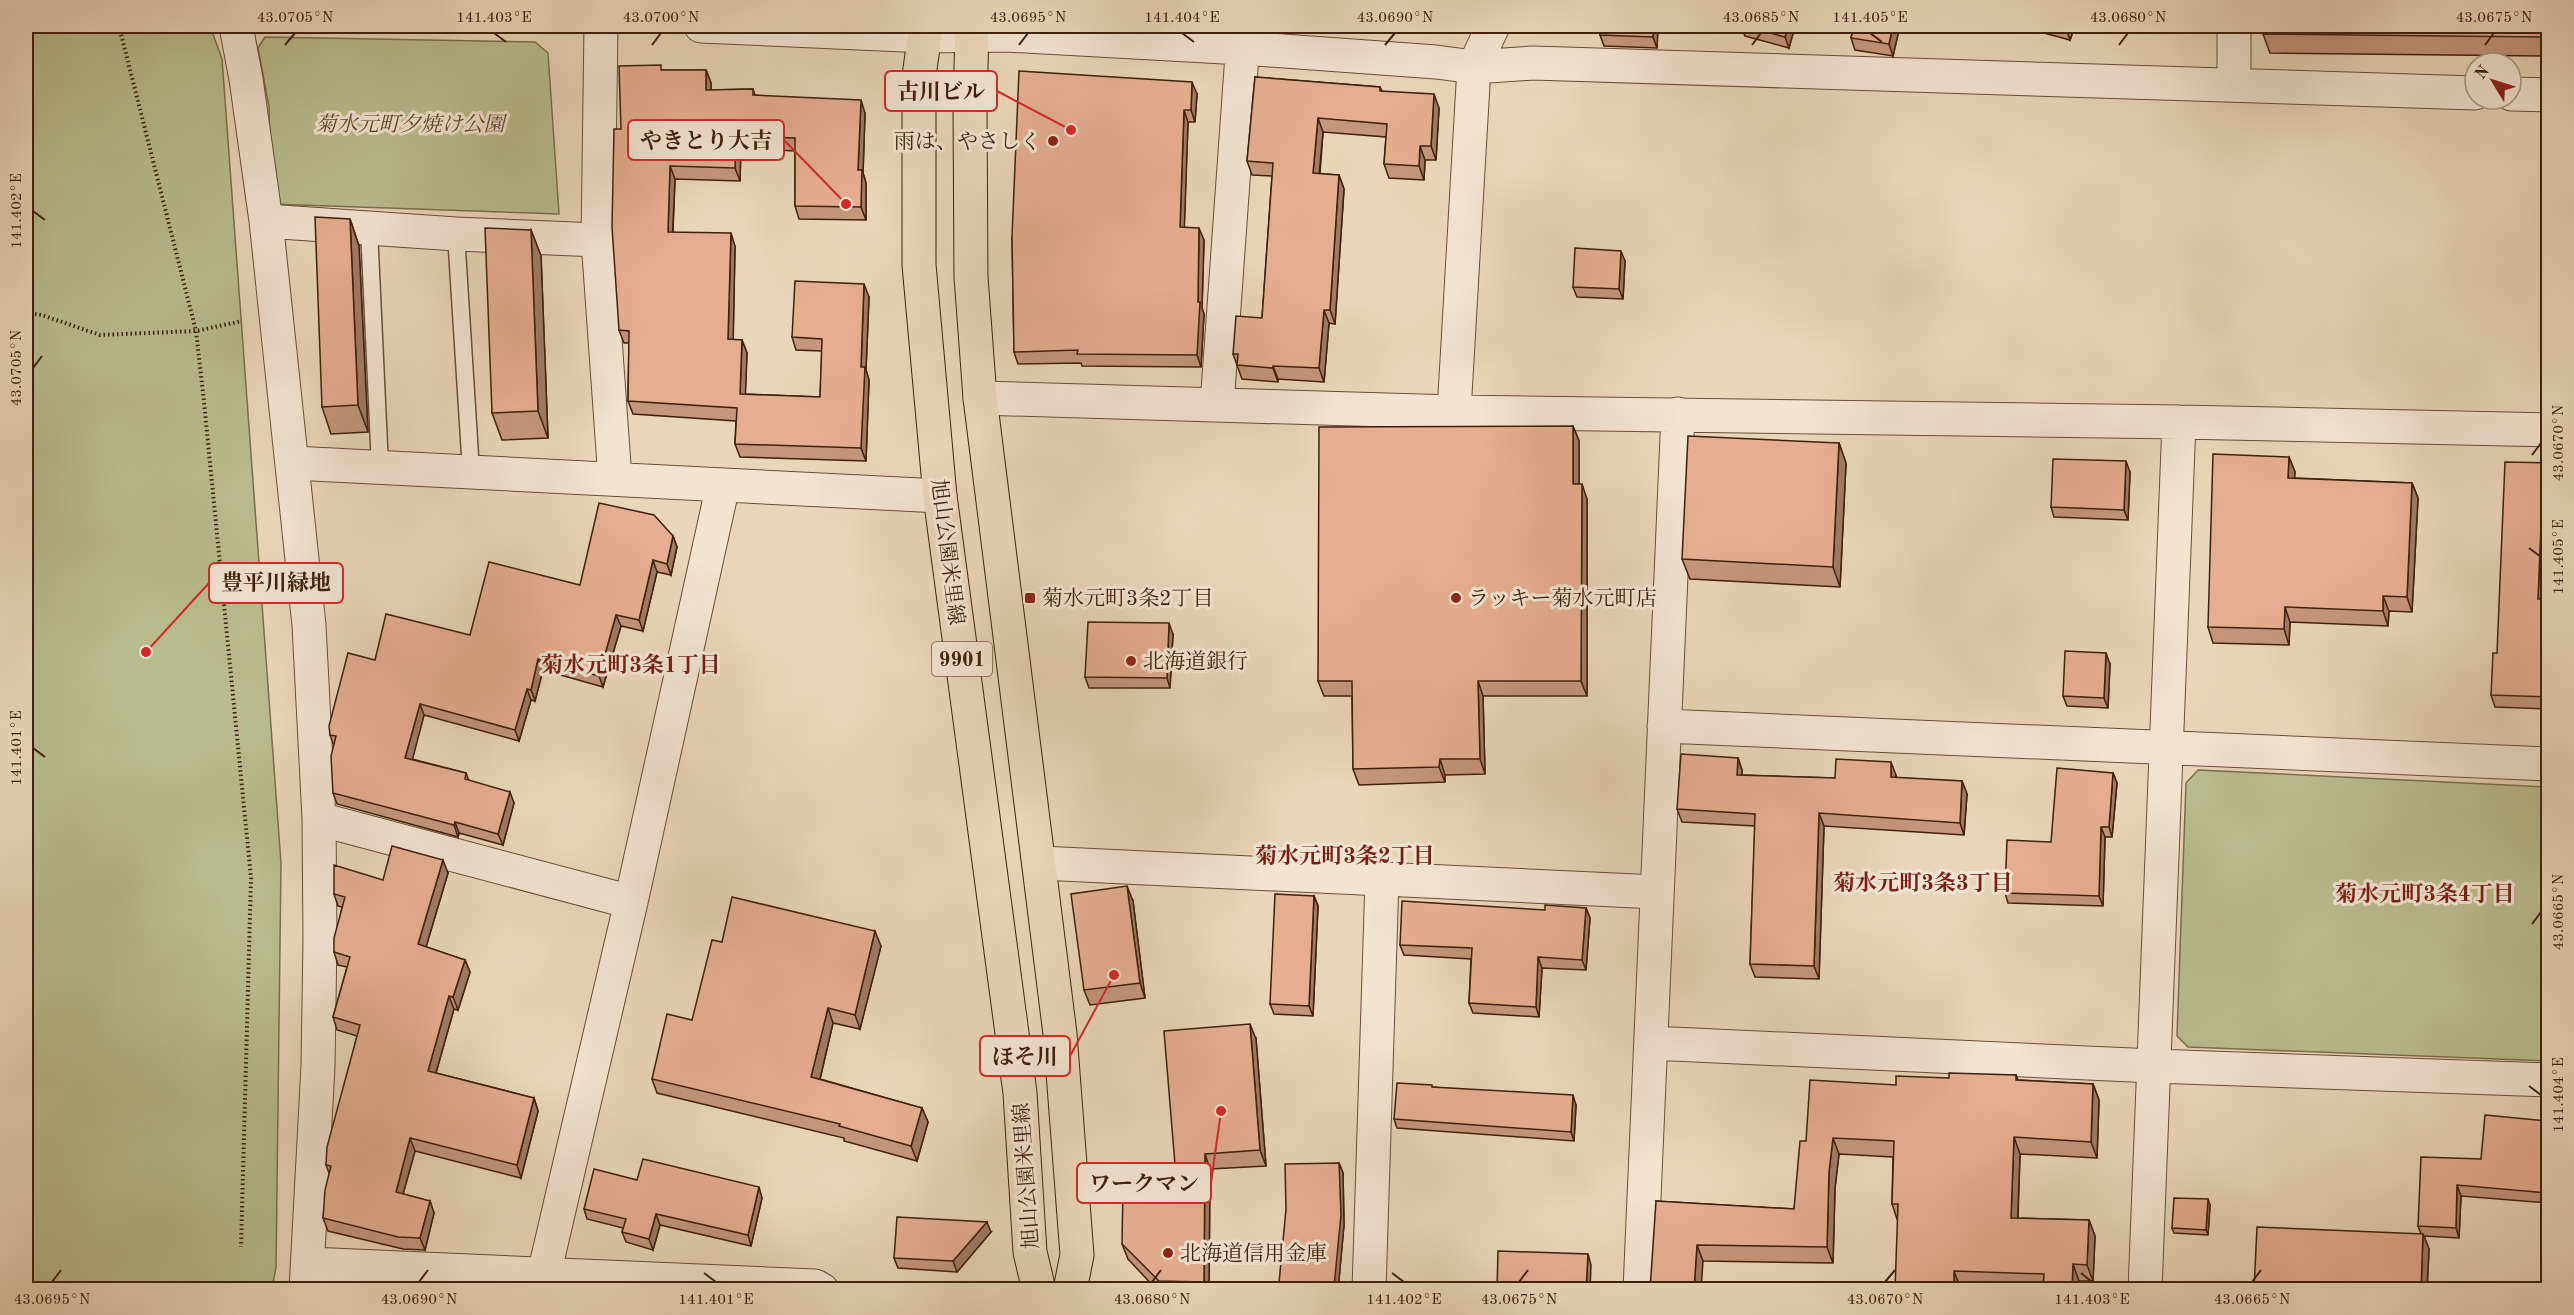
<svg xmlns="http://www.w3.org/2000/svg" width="2574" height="1315" font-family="'Old Standard TT','Noto Serif JP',serif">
  <rect width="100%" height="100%" fill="#e9d6b8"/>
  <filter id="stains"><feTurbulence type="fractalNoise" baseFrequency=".00333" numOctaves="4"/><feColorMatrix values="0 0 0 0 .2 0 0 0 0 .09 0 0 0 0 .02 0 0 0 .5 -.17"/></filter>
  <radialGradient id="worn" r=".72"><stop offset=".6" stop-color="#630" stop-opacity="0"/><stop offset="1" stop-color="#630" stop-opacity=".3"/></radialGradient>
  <path fill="#b9bd8d" stroke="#7c6e4c" stroke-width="1.5" d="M26,26H210L222,59L281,863L276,1267L272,1289H26Z
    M265,37L535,42L548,53L559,214L271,204L269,107L258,48Z
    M2198,770L2548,787V1061L2188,1047L2177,1036L2186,783Z"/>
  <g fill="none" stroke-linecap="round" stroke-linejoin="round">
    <g stroke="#6a4e36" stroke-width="19">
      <path id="service" d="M369,229L380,467
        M456,234L471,471"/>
    </g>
    <g stroke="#6a4e36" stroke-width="35">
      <path id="minor" d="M236,26L246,79L266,221L309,625L319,819L320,939L318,1066L306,1290
        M601,26L598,240L615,479
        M701,26L926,36L1006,35L1242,48L1436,62L1474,67L1533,63L2475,93
        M2234,85V26
        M2511,94L2548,95
        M266,221L456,234L598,240
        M980,398L1454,412L2179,422L2548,430
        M1217,405L1244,27
        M1454,412L1474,67L1493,26
        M293,463L940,496
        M1664,726L2548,764
        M319,819L631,902
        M1040,863L1657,892
        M1651,1043L2154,1066L2548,1080
        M309,1264L815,1286L822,1290
        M544,1274L631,902L723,485
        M1369,1290L1382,879
        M1640,1290L1678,414
        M2145,1290L2179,422"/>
    </g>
    <g stroke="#3f200b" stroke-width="35">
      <path id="primary" d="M926,26L919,76V265L940,496L1020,1093L1030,1252L1039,1290
        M972,26L970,109L971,277L980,398L1060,1034L1077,1255L1070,1290"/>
    </g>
    <path stroke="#3f200b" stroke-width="4" stroke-dasharray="1.5 3" stroke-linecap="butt" d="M119,26L196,331L204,402L251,878L241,1247
      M26,313L42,315L100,335L196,331L242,321"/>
    <use href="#service" stroke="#f1e4d1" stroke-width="16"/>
    <use href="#minor" stroke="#f1e4d1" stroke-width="33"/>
    <use href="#primary" stroke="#e9d6b8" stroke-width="33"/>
  </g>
  <path fill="#c5967c" stroke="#3f200b" stroke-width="1.5" d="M1658,26L1657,48L1604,46L1600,35Z
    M1725,26H1795L1789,48L1745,36L1743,32Z
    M1822,26H1900L1893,56L1855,50L1851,38L1852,33Z
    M1964,26H1980L1979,30Z
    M2018,26H2075L2070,40Z
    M2548,26V56L2270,53L2263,34Z
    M662,70H706L711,83V90L753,89L755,95L865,113L863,173L866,183V220L799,219L795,206V151L741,148L740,181L675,179L673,232L735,246L733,340H742L747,353L745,394L820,397L822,351L796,350L792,337L869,297L866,370L869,380L866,461L740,457L735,444L736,421L633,414L628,401L629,343H624L619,330Z
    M1255,77L1380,87L1382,91L1439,108L1436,160H1425L1424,180L1389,178L1384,164L1386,137L1323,132L1320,174L1339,175L1344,189L1335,324L1329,323L1324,382L1278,379V382L1242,379L1233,354L1262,318L1272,176L1252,175L1247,161Z
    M1197,94L1195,122H1188L1184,227L1204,240L1202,308L1204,314L1201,367L1082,366L1081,363L1018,364L1014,352L1012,237Z
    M350,219L359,246L368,432L331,434L322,407Z
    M531,230L541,256L548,438L502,440L492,413Z
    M1625,261L1623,299L1577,297L1573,287Z
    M1573,426L1579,441V484L1587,499V696H1483L1485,774L1445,775V782L1359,785L1353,769L1352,696H1324L1318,681Z
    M1839,443L1846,463L1840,587L1690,579L1682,559Z
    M2289,457L2295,472L2294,478L2412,483L2418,498L2412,612L2389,611L2388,626L2290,622L2289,645L2213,643L2208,627Z
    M2548,463V537H2546L2543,599H2548V709L2495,707L2491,695Z
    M2130,472L2128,520L2054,517L2051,507Z
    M673,536L677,547L671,575L657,572L643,631L621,626L603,687L543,670L535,701L531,700L519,741L424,715L412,759L466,773L469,781L514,803L503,845L459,833L458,837L337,804L333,793L334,746L330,735L375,660L470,635L580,585Z
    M1173,634L1170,688H1089L1085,677Z
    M2110,664L2108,708L2067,706L2063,696Z
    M1738,758L1742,770V775L1835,778L1896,775V778L1962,781L1967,794L1964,835L1824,826L1819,979L1755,977L1750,964L1755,826L1682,822L1677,809Z
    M2113,773L2117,783L2112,837H2105L2103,906L2008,903L2005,893Z
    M448,873L426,947L465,960L470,972L458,1010L454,1009L436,1073L534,1098L538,1111L521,1178L415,1151L403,1194L430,1201L434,1213L425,1250L403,1249L328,1231L323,1218L329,1173L326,1165L357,1036L337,1030L333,1017L347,967L338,965L334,952L342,907L338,906L334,894L383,880Z
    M1314,896L1318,906L1313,1016L1274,1014L1270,1004Z
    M1133,901L1145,998L1090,1005L1084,990Z
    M1586,908L1590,918L1586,970L1542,968L1539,1017L1473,1013L1469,1003L1471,959L1404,955L1400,945L1545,910Z
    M722,942L881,946L860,1029L833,1023L820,1079L922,1108L928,1122L917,1161L844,1141V1138L657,1093L652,1079L692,1020Z
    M1256,1039L1266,1166L1210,1169L1209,1290H1157L1128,1259L1122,1244L1177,1189Z
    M2016,1075L2018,1080L2093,1084L2099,1100L2097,1158L2020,1154L2018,1218L2089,1220L2095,1236L2093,1281H2079V1290H2032L1960,1287L1897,1219L1892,1204L1893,1157L1839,1154L1835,1188L1833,1263L1703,1261L1656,1201L1794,1209L1806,1141L1896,1085L1949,1078Z
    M1433,1087L1576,1105L1574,1141L1397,1128L1394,1119Z
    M2548,1121V1203L2461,1196L2459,1238L2424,1236L2429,1249L2427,1290H2254L2421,1234L2418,1226L2481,1159Z
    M1339,1163L1343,1173L1344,1225L1338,1290H1281L1279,1283Z
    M637,1180L762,1198L751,1246L660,1225L653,1250L626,1242L622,1232L623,1228L587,1219L584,1209Z
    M2210,1205L2208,1235L2174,1233L2172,1228Z
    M991,1232L957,1272L898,1268L894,1258Z"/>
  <path fill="#a07a65" stroke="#3f200b" stroke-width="1.5" d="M1653,26H1658L1657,48L1653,37Z
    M1788,26H1795L1789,48L1785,37Z
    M1893,26H1900L1893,56L1889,44Z
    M2067,26H2075L2070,40L2066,29Z
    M706,70L711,83V103L706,90Z
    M1192,82L1197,94L1195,122L1191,110Z
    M1434,94L1439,108L1436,160L1431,146Z
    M861,100L865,113L863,173L866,183V220L861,207L858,170Z
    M1184,110L1188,122L1184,239L1180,227Z
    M1318,118L1323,132L1318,187L1313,173Z
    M736,136L741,148L740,181L735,168Z
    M1420,146L1425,160L1424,180L1419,166Z
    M670,166L675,179L672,245L668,232Z
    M1339,175L1344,189L1335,324L1330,310Z
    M350,219L359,246L368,432L358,405Z
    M1199,228L1204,240L1202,308L1204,314L1201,367L1197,355Z
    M531,230L541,256L548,438L538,411Z
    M731,233L735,246L733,352L728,339Z
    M1621,251L1625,261L1623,299L1619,289Z
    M864,284L869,297L866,370L869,380L866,461L861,448V367Z
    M1324,310L1329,323L1324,382L1319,368Z
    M742,340L747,353L745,407L740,394Z
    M1273,366L1278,379V382L1273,368Z
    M1573,426L1579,441V499L1573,484Z
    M1839,443L1846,463L1840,587L1833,567Z
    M2289,457L2295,472L2294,493L2288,478Z
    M2126,461L2130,472L2128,520L2124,510Z
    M2412,483L2418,498L2412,612L2407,597Z
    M1582,484L1587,499V696L1581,681Z
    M2541,525L2546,537L2542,611L2538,599Z
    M673,536L677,547L671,575L667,564Z
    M653,560L657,572L643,631L639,620Z
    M2383,596L2389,611L2388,626L2383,611Z
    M2285,607L2290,622L2289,645L2284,629Z
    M616,615L621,626L603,687L599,676Z
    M1169,623L1173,634L1170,688L1167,678Z
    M2106,653L2110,664L2108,708L2104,698Z
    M538,659L543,670L535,701L531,690Z
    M1478,681L1483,696L1485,774L1480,759Z
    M527,689L531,700L519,741L515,730Z
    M420,704L424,715L410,769L405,758Z
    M1738,758L1742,770L1741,787L1737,775Z
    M1440,759L1445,775V782L1439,767Z
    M1891,762L1896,775L1895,790L1891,777Z
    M2113,773L2117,783L2112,837L2109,827Z
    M1962,781L1967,794L1964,835L1960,823Z
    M510,792L514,803L503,845L498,834Z
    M1819,813L1824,826L1819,979L1814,966Z
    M455,822L459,833L458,837L454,825Z
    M2101,827L2105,837L2103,906L2099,896Z
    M443,860L448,873L423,957L418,944Z
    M1127,886L1133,901L1145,998L1140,983Z
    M1314,896L1318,906L1313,1016L1309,1006Z
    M1586,908L1590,918L1586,970L1582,960Z
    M875,931L881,946L860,1029L855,1015Z
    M1538,957L1542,968L1539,1017L1536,1007Z
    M465,960L470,972L458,1010L453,997Z
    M449,996L454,1009L433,1083L428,1071Z
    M828,1008L833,1023L817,1092L811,1077Z
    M1250,1024L1256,1039L1266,1166L1260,1150Z
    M2093,1084L2099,1100L2097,1158L2091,1142Z
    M1573,1095L1576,1105L1574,1141L1571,1132Z
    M534,1098L538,1111L521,1178L517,1165Z
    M922,1108L928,1122L917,1161L911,1146Z
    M2014,1137L2020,1154L2017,1234L2011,1218Z
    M410,1138L415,1151L400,1205L396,1192Z
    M1833,1138L1839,1154L1835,1188L1833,1263L1827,1247L1829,1172Z
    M1205,1154L1210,1169L1209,1290H1206L1204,1282Z
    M1339,1163L1343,1173L1344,1225L1338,1290H1335L1334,1287Z
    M2457,1185L2461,1196L2459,1238L2456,1228Z
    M759,1187L762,1198L751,1246L748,1235Z
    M2208,1199L2210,1205L2208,1235L2206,1230Z
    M430,1201L434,1213L425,1250L420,1238Z
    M656,1214L660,1225L653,1250L649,1239Z
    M2089,1220L2095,1236L2093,1281L2087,1265Z
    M987,1222L991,1232L957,1272L953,1261Z
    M2423,1234L2429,1249L2427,1290H2421Z
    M1697,1245L1703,1261L1701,1290H1694Z
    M1588,1254L1591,1265L1590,1290H1586Z
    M2073,1264L2079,1281V1290H2072Z
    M1954,1271L1960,1287V1290H1954Z"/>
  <path fill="#e5ae90" stroke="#3f200b" stroke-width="1.5" d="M1600,26H1653V37L1600,35Z
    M1744,26H1788L1785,37Z
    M1854,26H1893L1889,44L1851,38Z
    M2055,26H2067L2066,29Z
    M2263,26H2548V42H2544V37L2263,34Z
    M661,65V70H706V90L753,89V95L861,100L858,170H862L861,207L795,206V138L736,136L735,168L670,166L668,232L731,233L728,339L742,340L740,394L820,397L822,339L792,337L795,281L864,284L861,367H865L861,448L735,444L737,408L628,401L629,331L619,330L612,227L614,129H621L619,66Z
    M1019,71L1192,82L1191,110H1184L1180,227L1199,228L1198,302H1200L1197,355L1077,354L1078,350L1014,352L1012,237Z
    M1255,77L1380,87V91L1434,94L1431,146H1420L1419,166L1384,164L1387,124L1318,118L1313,173L1339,175L1330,310H1324L1319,368L1273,366V368L1237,365L1238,354H1233L1236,316L1262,318L1273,163L1247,161Z
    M315,217L350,219L358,405L322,407Z
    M485,228L531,230L538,411L492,413Z
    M1575,248L1621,251L1619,289L1573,287Z
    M1573,426V484H1582L1581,681H1478L1480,759H1440L1439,767L1353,769L1352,681H1318L1319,427Z
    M1688,436L1839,443L1833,567L1682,559Z
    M2213,454L2289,457L2288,478L2412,483L2407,597L2383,596V611L2285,607L2284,629L2208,627Z
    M2053,459L2126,461L2124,510L2051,507Z
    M2505,462L2548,463V525H2541L2538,599H2548V697L2491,695L2493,653H2497Z
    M599,503L654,515L673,536L667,564L653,560L639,620L616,615L599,676L538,659L531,690L527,689L515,730L420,704L405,758L466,773L465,779L510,792L498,834L455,822L454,825L333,793L331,756L336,736L330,735L329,726L348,653L375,660L386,614L470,635L489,562L580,585Z
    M1088,622L1169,623L1167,678L1085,677Z
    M2065,651L2106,653L2104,698L2063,696Z
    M1681,754L1738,758L1737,775L1835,778L1836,759L1891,762V777L1962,781L1960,823L1819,813L1814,966L1750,964L1755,814L1677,809Z
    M2057,768L2113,773L2109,827H2101L2099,896L2005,893L2007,840L2051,842Z
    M392,846L443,860L418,944L465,960L453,997L449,996L428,1071L534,1098L517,1165L410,1138L396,1192L430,1201L420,1238L398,1237L323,1218L325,1190L331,1166L326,1165L327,1147L360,1025L333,1017L350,957L334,952V938L345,897L334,894V865L383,880Z
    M1127,886L1140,983L1084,990L1071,894Z
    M1275,894L1314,896L1309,1006L1270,1004Z
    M732,897L875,931L855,1015L828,1008L811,1077L922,1108L911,1146L839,1126L840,1124L652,1079L667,1014L692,1020L712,940L722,942Z
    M1402,901L1545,910V905L1586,908L1582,960L1538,957L1536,1007L1469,1003L1472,948L1400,945Z
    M1250,1024L1260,1150L1205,1154L1204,1282L1159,1281L1122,1244L1123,1188L1177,1189L1164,1031Z
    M1949,1073L2016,1075V1080L2093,1084L2091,1142L2014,1137L2011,1218L2089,1220L2087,1265L2073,1264L2072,1290H2043L2044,1274L1954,1271V1290H1895L1898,1204H1892L1894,1141L1833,1138L1829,1172L1827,1247L1697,1245L1694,1290H1650L1656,1201L1794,1209L1800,1141H1806L1810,1080L1896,1085V1076L1949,1078Z
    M1397,1083L1432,1085V1087L1573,1095L1571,1132L1394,1119Z
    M2485,1115L2548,1121V1193L2457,1185L2456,1228L2418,1226L2421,1157L2481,1159Z
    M643,1159L759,1187L748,1235L656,1214L649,1239L622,1232L626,1219L584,1209L594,1169L637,1180Z
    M1339,1163L1341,1215L1334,1287L1279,1283L1286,1209L1285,1164Z
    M2174,1198L2208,1199L2206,1230L2172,1228Z
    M2548,1205V1235H2547Z
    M897,1217L987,1222L953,1261L894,1258Z
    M2257,1227L2423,1234L2421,1290H2254Z
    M1498,1251L1588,1254L1586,1290H1497Z"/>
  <path fill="none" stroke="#3f200b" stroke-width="2" d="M494,33L506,42M1182,33L1194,42M1870,33L1882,42M285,45L295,33M652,45L661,33M1019,45L1028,33M1385,45L1395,33M1752,45L1761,33M2119,45L2128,33M2485,45L2494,33M33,211L45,220M33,368L42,356M2532,455L2541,443M2529,548L2541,557M33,748L45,757M2532,924L2541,912M2529,1086L2541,1095M704,1273L716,1282M1392,1273L1404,1282M2081,1273L2092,1282M52,1282L61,1270M419,1282L428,1270M1152,1282L1161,1270M1519,1282L1528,1270M1885,1282L1895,1270M2252,1282L2261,1270"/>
  <g fill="#8f2418" stroke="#f1e4d1" stroke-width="2">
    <circle cx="1053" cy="141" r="6"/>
    <rect x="1024" y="592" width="12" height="12" rx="3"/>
    <circle cx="1456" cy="598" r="6"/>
    <circle cx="1131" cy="661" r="6"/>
    <circle cx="1168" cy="1253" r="6"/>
  </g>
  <g text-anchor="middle" stroke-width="6" stroke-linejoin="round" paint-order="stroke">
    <rect fill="#f1e4d1" stroke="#745b46" stroke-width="1.5" x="932" y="642" width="60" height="34" rx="4.5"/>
    <g font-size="20" font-weight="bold" fill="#3f200b">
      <text x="962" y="666">9901</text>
    </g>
    <g font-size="21" font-style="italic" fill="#5e472c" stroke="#f1e4d1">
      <text x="410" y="131">菊水元町夕焼け公園</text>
    </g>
    <g font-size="21" fill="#3f200b" stroke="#f1e4d1" text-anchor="start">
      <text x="1041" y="148" text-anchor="end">雨は、やさしく</text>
      <text x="1042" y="605">菊水元町3条2丁目</text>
      <text x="1468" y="605">ラッキー菊水元町店</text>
      <text x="1143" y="668">北海道銀行</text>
      <text x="1180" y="1260">北海道信用金庫</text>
    </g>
    <g font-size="21" fill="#3f200b" stroke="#f1e4d1">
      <text transform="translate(948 552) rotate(83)" y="7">旭山公園米里線</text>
      <text transform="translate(1026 1176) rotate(-94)" y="7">旭山公園米里線</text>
    </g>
    <g font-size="22" font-weight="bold" fill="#7a1f14" stroke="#f1e4d1">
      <text x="631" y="672">菊水元町3条1丁目</text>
      <text x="1345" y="863">菊水元町3条2丁目</text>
      <text x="1923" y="890">菊水元町3条3丁目</text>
      <text x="2425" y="901">菊水元町3条4丁目</text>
    </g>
  </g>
  <path fill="none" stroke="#d62828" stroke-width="2" d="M1071 130L997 91M846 204L784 140M146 652L209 583M1114 975L1070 1056M1221 1111L1211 1183"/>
  <g fill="#d62828" stroke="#f1e4d1" stroke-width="2">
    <circle cx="1071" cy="130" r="6"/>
    <circle cx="846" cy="204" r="6"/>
    <circle cx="146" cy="652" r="6"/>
    <circle cx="1114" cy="975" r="6"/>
    <circle cx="1221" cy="1111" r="6"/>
  </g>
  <g fill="#f1e4d1" stroke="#d62828" stroke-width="2">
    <rect x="885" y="71" width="112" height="40" rx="6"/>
    <rect x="628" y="120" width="156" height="40" rx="6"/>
    <rect x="209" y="563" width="134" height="40" rx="6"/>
    <rect x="980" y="1036" width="90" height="40" rx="6"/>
    <rect x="1077" y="1163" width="134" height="40" rx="6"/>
  </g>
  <g font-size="22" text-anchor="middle" font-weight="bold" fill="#3f200b">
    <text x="941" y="99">古川ビル</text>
    <text x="706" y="148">やきとり大吉</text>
    <text x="276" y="590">豊平川緑地</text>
    <text x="1025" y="1064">ほそ川</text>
    <text x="1144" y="1191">ワークマン</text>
  </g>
  <rect width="2574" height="1315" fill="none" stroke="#e9d6b8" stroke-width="66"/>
  <g transform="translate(2493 81) rotate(308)"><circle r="28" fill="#f1e4d1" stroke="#aa9682" stroke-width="1.5"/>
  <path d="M0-4.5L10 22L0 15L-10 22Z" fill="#8f2418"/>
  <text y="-9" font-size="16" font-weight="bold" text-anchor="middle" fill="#3f200b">N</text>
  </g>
  <rect x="33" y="33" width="2508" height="1249" fill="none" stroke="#3f200b" stroke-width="2"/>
  <g font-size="15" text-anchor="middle" fill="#3f200b">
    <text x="295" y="22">43.0705°N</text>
    <text x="494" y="22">141.403°E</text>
    <text x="661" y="22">43.0700°N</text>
    <text x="1028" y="22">43.0695°N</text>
    <text x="1182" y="22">141.404°E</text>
    <text x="1395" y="22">43.0690°N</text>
    <text x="1761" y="22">43.0685°N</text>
    <text x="1870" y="22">141.405°E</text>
    <text x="2128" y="22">43.0680°N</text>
    <text x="2494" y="22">43.0675°N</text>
    <text transform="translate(16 211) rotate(-90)" y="5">141.402°E</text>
    <text transform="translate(16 368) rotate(-90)" y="5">43.0705°N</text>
    <text transform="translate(2558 443) rotate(-90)" y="5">43.0670°N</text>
    <text transform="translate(2558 557) rotate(-90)" y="5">141.405°E</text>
    <text transform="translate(16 748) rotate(-90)" y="5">141.401°E</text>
    <text transform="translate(2558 912) rotate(-90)" y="5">43.0665°N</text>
    <text transform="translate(2558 1095) rotate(-90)" y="5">141.404°E</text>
    <text x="52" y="1304">43.0695°N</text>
    <text x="419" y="1304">43.0690°N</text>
    <text x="716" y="1304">141.401°E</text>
    <text x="1152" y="1304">43.0680°N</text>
    <text x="1404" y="1304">141.402°E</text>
    <text x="1519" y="1304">43.0675°N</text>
    <text x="1885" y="1304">43.0670°N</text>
    <text x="2092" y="1304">141.403°E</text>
    <text x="2252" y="1304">43.0665°N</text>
  </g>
  <rect width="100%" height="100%" filter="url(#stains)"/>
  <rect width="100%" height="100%" fill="url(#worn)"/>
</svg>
